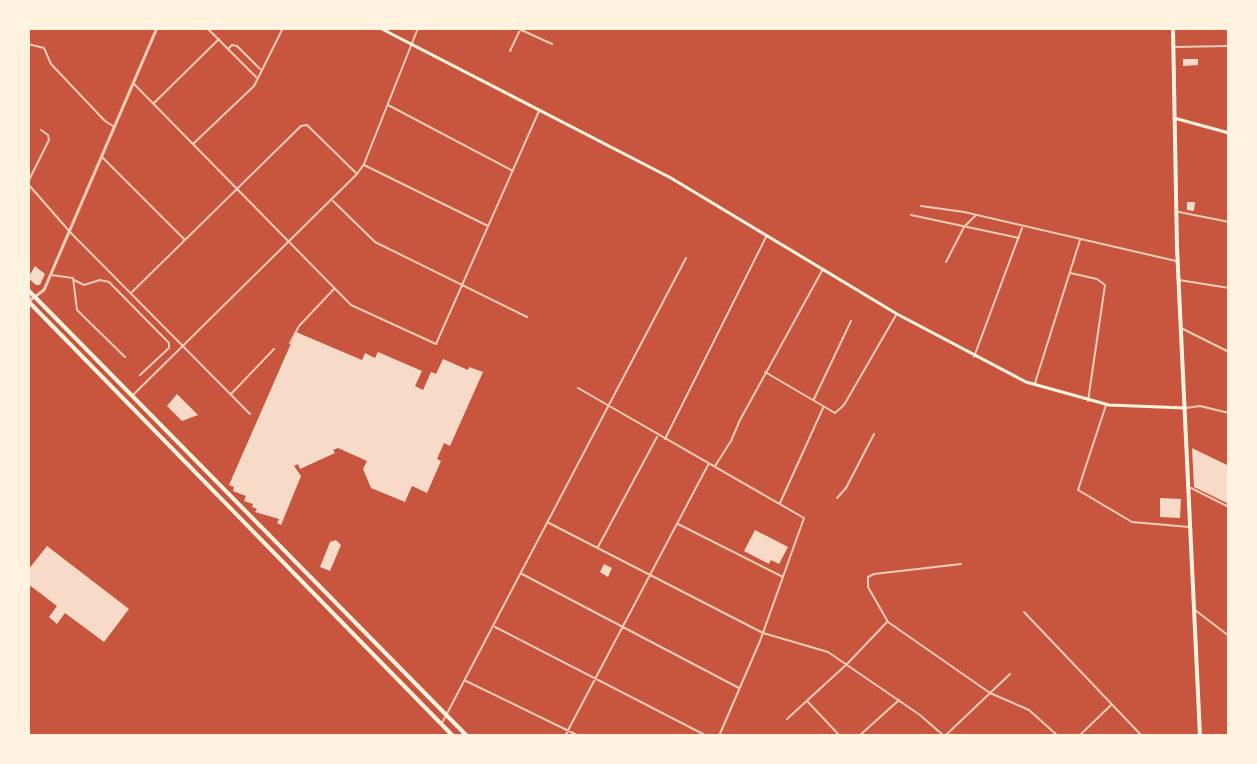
<svg xmlns="http://www.w3.org/2000/svg" width="1257" height="764" font-family="'Libre Baskerville',serif">
  <rect width="100%" height="100%" fill="#c8553d"/>
  <path fill="#f7dbc8" d="M1183,59H1198V65L1183,66Z
    M1187,202H1195L1194,211L1187,210Z
    M35,266L45,274L40,285H36L28,278Z
    M296,332L362,360L365,353L375,358L378,352L422,371L415,386L423,390L431,372L436,374L443,359L468,370L469,367L483,372L450,446L444,443L437,459L441,461L427,493L412,486L405,502L371,488L363,469L367,461L338,448L333,450L335,453L300,469L298,464L294,466L301,476L281,525L277,523L279,519L255,512L257,509L252,507L253,504L244,501L246,496L233,491L234,487L229,485Z
    M177,394L198,415L182,421L167,406Z
    M1192,448L1229,466V504L1194,487Z
    M1160,498L1181,499L1180,518L1160,517Z
    M755,530L788,547L779,564L771,560L769,564L744,551Z
    M336,540L341,545L330,571L320,567L330,542Z
    M47,546L129,609L104,642L65,613L57,624L49,617L57,606L28,584V570Z
    M604,564L612,568L608,577L600,572Z"/>
  <g fill="none" stroke-linecap="round" stroke-linejoin="round">
    <path stroke="#f1ccb7" stroke-width="2" d="M207,28L256,77
      M517,28L552,44
      M28,44L44,48L51,64L105,121L113,126
      M1174,47L1229,46
      M229,48L232,45L237,46L260,69
      M510,51L521,28
      M134,84L351,305L436,344L539,111
      M154,103L219,39
      M388,105L513,171
      M193,144L254,86L283,28
      M102,157L185,240
      M364,165L488,226
      M28,182L49,140L48,135L41,130
      M28,184L70,232L250,414
      M333,201L375,242L527,317
      M921,206L964,212L1176,261
      M1179,212L1229,222
      M911,215L1019,238
      M946,262L964,227L975,216
      M1070,273L1097,279L1105,285L1088,401
      M51,275L73,278L77,310L125,357
      M74,280L84,285L100,280L109,282L169,343V348L140,375
      M1179,280L1229,288
      M131,293L301,126L307,125L356,173
      M1183,329L1229,352
      M290,343L299,326L334,289
      M974,357L1022,228
      M765,372L835,413L844,405L896,315
      M1035,383L1080,240
      M578,388L804,518L760,641L719,736
      M231,394L274,349
      M132,396L357,174L364,164L418,28
      M814,399L851,321
      M1106,405L1078,490L1132,522L1189,527
      M1186,408L1200,406L1229,413
      M665,439L766,237
      M715,466L731,441L740,420L823,269
      M1191,488L1229,507
      M837,498L846,488L874,434
      M780,503L823,408
      M547,522L763,633L828,652L920,715L944,736
      M678,524L783,577
      M598,547L657,437
      M961,564L874,574L868,577V587L888,622L990,693L1029,710L1058,736
      M522,574L739,688
      M1195,610L1229,636
      M1024,612L1142,736
      M495,627L707,736
      M466,681L579,736
      M808,702L840,736
      M787,719L847,664L887,622
      M442,723L686,258
      M946,735L1010,674
      M565,736L708,465
      M859,736L899,700
      M1079,736L1111,705"/>
    <path stroke="#f1ccb7" stroke-width="3" d="M29,301L44,290L157,28"/>
    <path stroke="#fff3e0" stroke-width="3" d="M380,28L671,178L897,314L1026,382L1109,405L1185,408
      M1174,118L1229,133"/>
    <path stroke="#fff3e0" stroke-width="4" d="M1173,28L1177,248L1200,736"/>
    <path stroke="#fff3e0" stroke-width="4" d="M28,290L467,736
      M28,301L453,736"/>
  </g>
  <rect width="1257" height="764" fill="none" stroke="#fff3e0" stroke-width="60"/>
</svg>
